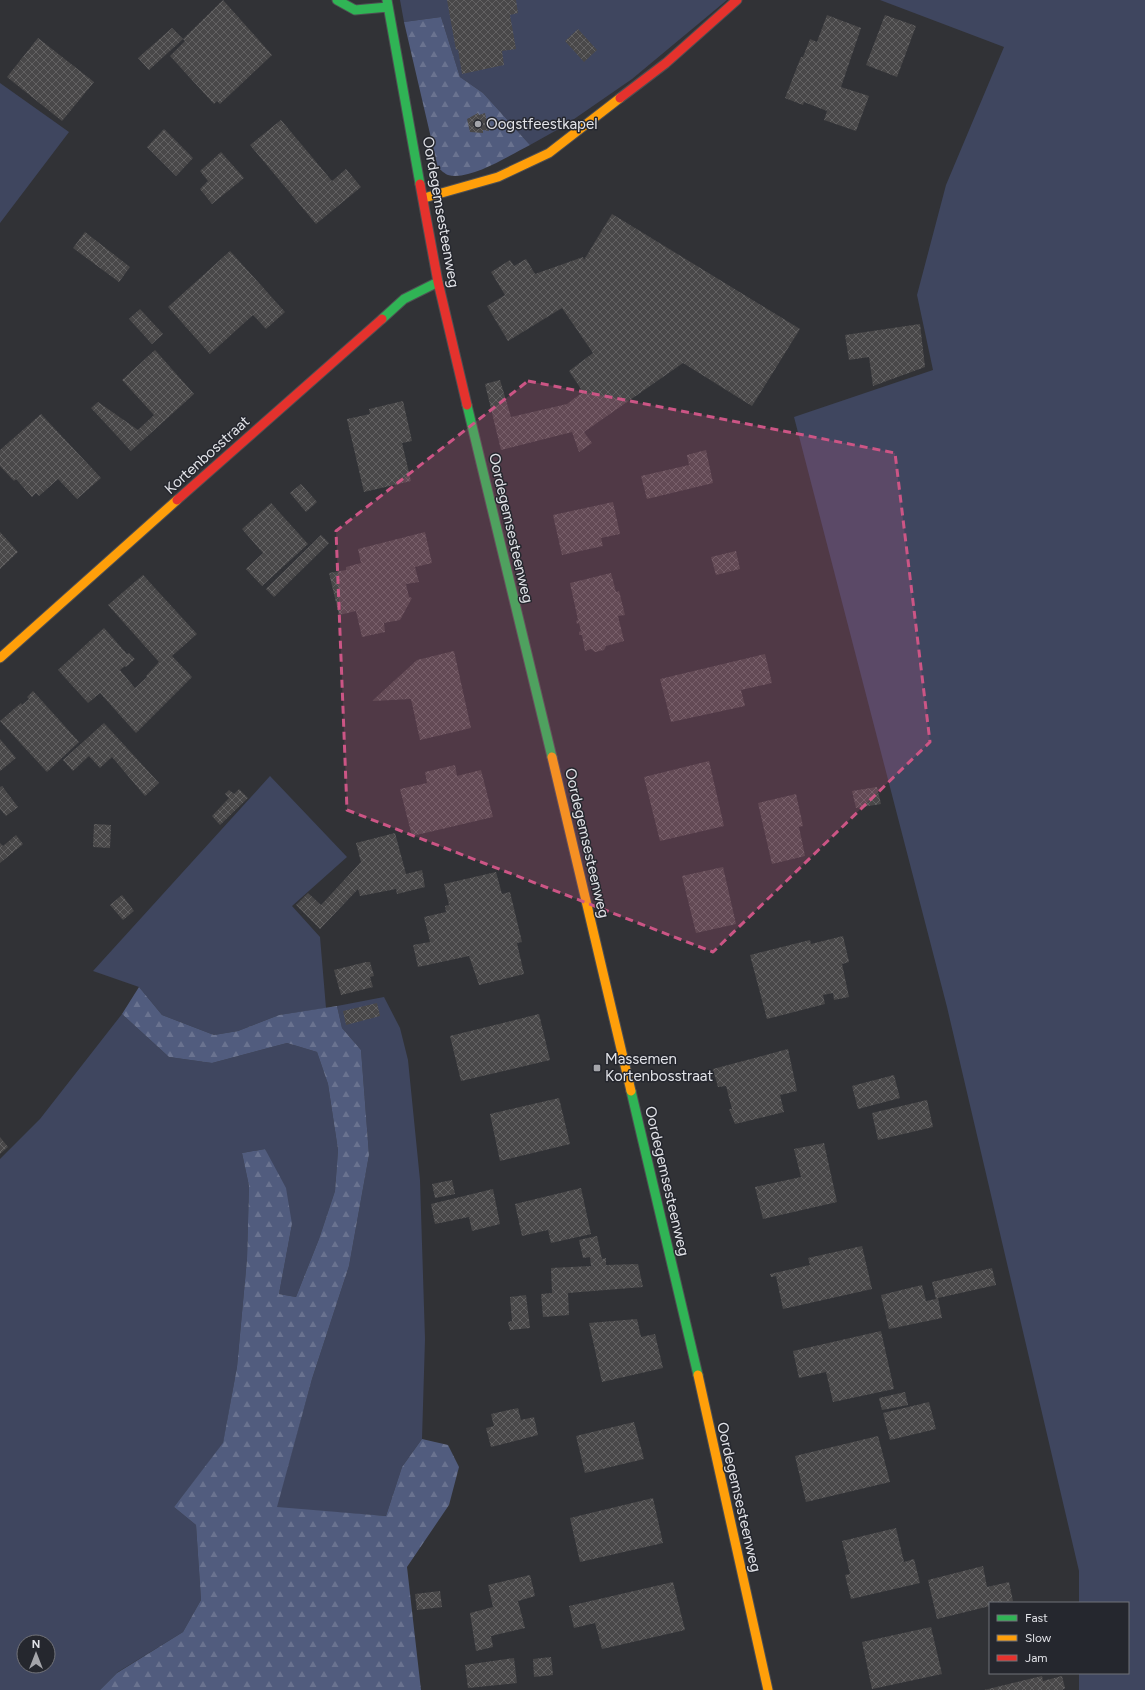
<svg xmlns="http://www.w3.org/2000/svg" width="1145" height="1690" font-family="Figtree,sans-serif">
  <defs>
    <pattern id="forest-firs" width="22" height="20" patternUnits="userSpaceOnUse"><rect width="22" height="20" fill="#515c7e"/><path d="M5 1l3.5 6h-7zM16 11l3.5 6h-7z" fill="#6a7390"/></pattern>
    <pattern id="building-cross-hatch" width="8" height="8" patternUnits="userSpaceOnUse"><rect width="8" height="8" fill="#494849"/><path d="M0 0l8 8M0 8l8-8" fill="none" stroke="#636263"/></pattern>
  </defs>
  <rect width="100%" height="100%" fill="#313236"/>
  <path fill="#3f465f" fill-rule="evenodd" d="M400,0H727L632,79L564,126L530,145L483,93L460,77L441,17L404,22Z
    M880,0H1145V1690H1079V1673H1128V1603H1079V1571L947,1007L794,417L933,370L917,295L946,185L1004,47Z
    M0,83L69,132L0,223Z
    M270,776L347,857L292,906L320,937L326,1008L279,1015L238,1031L214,1035L162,1015L139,987L93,971Z
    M384,997L400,1028L408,1060L420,1180L425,1339L422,1439L402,1467L386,1516L276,1508L312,1379L349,1266L369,1155L361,1050L342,1028L337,1006Z
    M122,1014L169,1057L212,1063L287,1043L317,1052L328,1084L338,1150L335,1191L319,1239L296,1297L279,1294L292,1224L265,1149L242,1153L249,1186L247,1259L237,1367L223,1444L174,1507L196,1525L201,1600L183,1632L118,1672L100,1690H0V1159L40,1119ZM24,1642H48V1666H24Z"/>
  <path fill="url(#forest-firs)" d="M441,17L460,77L483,93L530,145C510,155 470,181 448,175C445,174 441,170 438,168L404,22Z
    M139,987L162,1015L214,1035L238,1031L279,1015L337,1006L342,1028L361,1050L369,1155L349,1266L312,1379L277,1507L386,1516L402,1467L422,1439L448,1445L459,1467L449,1505L407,1567L421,1690H100L117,1673L183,1632L201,1600L196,1525L174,1507L223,1443L237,1367L247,1259L249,1186L242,1153L265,1149L286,1188L292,1224L279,1294L296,1297L319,1239L335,1191L338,1150L328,1084L317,1052L287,1043L212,1063L169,1057L122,1014Z"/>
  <path fill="url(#building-cross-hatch)" d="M223,0L272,55L220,104L217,101L214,104L170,56L185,41L183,39Z
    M447,0H516L518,13L510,15L516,49L502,51L504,65L462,74L458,49L456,50Z
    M827,15L861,28L841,87L869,96L856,131L824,120L827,111L804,102L803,105L785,98L801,57H803L810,39L817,42Z
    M885,15L916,26L897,77L866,65Z
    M172,28L183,39L149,70L138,58Z
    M578,29L597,50L584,62L565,41Z
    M38,38L94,82L62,121L7,77Z
    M478,113L479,115L485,113L489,131L483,130V133L470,132L467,119Z
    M281,120L332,181L346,169L361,187L316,224L250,145Z
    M164,129L193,158L176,176L147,147Z
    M221,152L244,178L212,204L200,189L208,181L200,171Z
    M612,214L800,329L752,406L683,363L584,432L592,443L579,452L572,432L501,450L485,384L500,380L511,417L567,404L583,392L569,371L593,353L562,308L508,341L487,306L505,295L491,272L510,260L514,266L526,259L535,274L583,257L584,260Z
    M85,232L130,267L119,282L73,248Z
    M230,251L285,312L266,329L253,315L210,354L168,307Z
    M140,309L163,334L152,344L129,319Z
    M920,324L925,367L873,386L869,357L849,360L845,335Z
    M155,350L194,394L131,451L91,408L98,402L138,430L154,415L122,380Z
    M403,401L412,441L402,443L411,481L364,492L347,419L370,414L369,409Z
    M41,414L101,478L77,499L58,479L39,496L36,493L32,497L16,479L14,481L0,466V450Z
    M706,450L713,483L647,499L641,476L689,465L687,455Z
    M301,484L317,502L306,512L290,493Z
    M613,502L620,534L601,538L603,546L562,555L553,515Z
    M271,503L308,544L262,586L246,569L263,553L242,529Z
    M0,532L18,552L0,569Z
    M425,532L432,563L415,567L419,582L406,584L409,597L412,598L400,620L384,623L385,632L362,637L356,611L339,615L329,573L346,570V567L361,563L358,549Z
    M321,535L329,543L274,597L266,589Z
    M736,551L740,569L716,575L711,557Z
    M611,573L616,592L619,591L625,615L618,616L624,641L606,646L604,650L595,652L591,649L585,651L582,635H579V632L581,631L579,623L577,624L576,621L578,620L570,583Z
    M143,575L197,634L172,656L192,677L136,733L100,693L88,703L58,670L104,628L127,654L129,653L135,659L126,667L125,666L120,670L135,688L147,677L146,676L159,662L108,605Z
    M454,651L471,728L420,740L411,699L372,701L417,660Z
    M765,654L772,683L741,690L745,706L671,722L660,679Z
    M33,691L79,742L47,772L0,721L21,703L22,705L29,699L27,697Z
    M104,723L159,783L145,796L112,757L100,768L89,756L73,771L63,760Z
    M0,739L16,758L0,771Z
    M709,761L724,826L660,841L644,777Z
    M455,765L457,776L481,770L493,817L412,836L400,789L427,783L425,772Z
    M2,786L18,807L6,816L0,809V787Z
    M877,787L881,804L856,808L852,791Z
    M239,789L248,798L220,825L212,816L229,798L225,794L229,790L234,794Z
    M796,794L803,826L799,827L805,856L772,864L758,803Z
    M94,824L111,825L110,848L93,847Z
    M395,833L406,874L422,870L425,887L397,894L396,889L360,896L358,889L320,929L296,905L308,893L321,905L361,862L356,843Z
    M16,835L23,844L0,863V843L3,846Z
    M723,867L736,924L696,933L682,876Z
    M496,872L502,894L510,892L522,942L517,943L524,974L479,985L469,956L418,967L413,945L430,942L424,917L446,912L445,906L449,905L444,884Z
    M122,895L134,911L123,920L110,905Z
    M843,936L849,962L842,964L849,997L834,1000L833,993L823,995L825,1004L767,1019L750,955L810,940L811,944Z
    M366,962H370L374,976L370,977L373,987L341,995L334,970Z
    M377,1003L380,1016L346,1025L343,1011Z
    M539,1014L550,1060L461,1081L450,1036Z
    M788,1049L797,1091L780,1095L784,1112L735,1124L729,1109H732L726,1086L718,1087L713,1069Z
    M894,1075L900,1098L858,1109L852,1086Z
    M559,1098L570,1144L500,1161L490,1114Z
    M927,1100L933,1127L878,1140L872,1113Z
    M0,1137L8,1147L0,1154Z
    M824,1143L837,1202L763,1219L755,1187L801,1177L794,1149Z
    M452,1180L455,1194L435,1198L432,1184Z
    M581,1188L591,1234L551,1243L548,1230L522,1236L515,1204Z
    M493,1189L500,1224L472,1231L469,1217L435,1224L431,1204Z
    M597,1236L602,1259L606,1258V1265L638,1264L643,1287L568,1293L569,1315L543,1317L541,1294L552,1293L551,1268L591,1266L590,1257L583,1258L579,1240Z
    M862,1246L872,1289L783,1309L776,1276L771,1277L770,1274L810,1265L808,1258Z
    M992,1268L996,1285L938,1298L942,1318L889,1329L881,1295L922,1285L926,1301L936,1299L932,1282Z
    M526,1295L530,1328L510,1330L508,1322L512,1321L510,1297Z
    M637,1319L641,1337L655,1334L663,1368L602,1382L589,1323Z
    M881,1331L894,1389L833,1402L826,1372L799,1378L793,1351Z
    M905,1392L908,1405L882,1410L879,1398Z
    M929,1402L936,1429L890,1440L883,1413Z
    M518,1408L521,1420L534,1417L538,1435L491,1447L486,1428L494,1426L491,1414Z
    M634,1422L644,1459L585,1473L576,1436Z
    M878,1436L890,1482L806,1502L795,1456Z
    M653,1498L663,1543L580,1562L570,1518Z
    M896,1528L904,1562L914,1559L920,1583L851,1599L845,1575L850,1574L842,1541Z
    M983,1566L987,1587L1009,1582L1013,1601L990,1603V1606L937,1619L928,1580Z
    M530,1575L535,1596L518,1601L525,1628L491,1636L493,1647L476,1651L470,1613L493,1607L488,1585Z
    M673,1582L685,1630L602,1649L595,1623L574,1628L569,1606Z
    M440,1591L442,1607L417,1610L415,1594Z
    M931,1627L942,1674L872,1689L862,1642Z
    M551,1657L553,1675L534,1677L533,1659Z
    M514,1658L517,1683L468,1688L465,1665Z
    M1042,1676L1043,1681L1062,1676L1065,1688L1062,1690H984Z"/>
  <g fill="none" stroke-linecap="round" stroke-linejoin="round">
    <g stroke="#4e4f52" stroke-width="11">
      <path id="fast" d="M337,0L355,10L388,7
        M387,0L420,184
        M382,319L404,299L438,282
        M467,405L552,757
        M631,1091L698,1375"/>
    </g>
    <g stroke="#4e4f52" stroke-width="11">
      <path id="slow" d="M424,198L498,177L549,153L620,98
        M0,658L177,500
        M552,757L631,1091
        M698,1375L768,1690"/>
    </g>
    <g stroke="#4e4f52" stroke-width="11">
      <path id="jam" d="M620,98L666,63L737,0
        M420,184L438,282L467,405
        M177,500L382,319"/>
    </g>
    <use href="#fast" stroke="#30b455" stroke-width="9"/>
    <use href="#slow" stroke="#ff9f0a" stroke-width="9"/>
    <use href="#jam" stroke="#e5322d" stroke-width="9"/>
  </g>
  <path fill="#cc5585" fill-opacity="0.2" stroke="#cc5585" stroke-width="3" stroke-dasharray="8 5" stroke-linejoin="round" d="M528,381L895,453L930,742L713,952L347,810L336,531Z"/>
  <g fill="#a4a5aa" stroke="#25272e" stroke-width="1.5">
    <circle cx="478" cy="124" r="4"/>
    <rect x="593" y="1064" width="8" height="8" rx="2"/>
  </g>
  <g text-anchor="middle" stroke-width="3" stroke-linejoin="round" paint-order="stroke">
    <g font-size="15" fill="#e2e3e8" stroke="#25272e" text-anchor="start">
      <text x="486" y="129">Oogstfeestkapel</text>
      <text x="605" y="1064">Massemen<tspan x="605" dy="17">Kortenbosstraat</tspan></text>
    </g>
    <g font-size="15" fill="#e2e3e8" stroke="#25272e">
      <text transform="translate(441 212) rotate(80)" y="5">Oordegemsesteenweg</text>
      <text transform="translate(207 455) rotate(-42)" y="5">Kortenbosstraat</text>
      <text transform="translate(511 528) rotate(77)" y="5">Oordegemsesteenweg</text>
      <text transform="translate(587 843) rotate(77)" y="5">Oordegemsesteenweg</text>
      <text transform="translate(667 1181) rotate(77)" y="5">Oordegemsesteenweg</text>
      <text transform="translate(739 1497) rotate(77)" y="5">Oordegemsesteenweg</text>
    </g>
  </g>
  <rect x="989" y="1602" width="140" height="72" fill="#25272e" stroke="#717278"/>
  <rect x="997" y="1615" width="20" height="6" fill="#30b455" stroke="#717278"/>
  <text x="1025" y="1622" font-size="12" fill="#e2e3e8">Fast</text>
  <rect x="997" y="1635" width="20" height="6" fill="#ff9f0a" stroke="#717278"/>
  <text x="1025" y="1642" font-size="12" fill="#e2e3e8">Slow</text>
  <rect x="997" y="1655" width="20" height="6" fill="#e5322d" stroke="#717278"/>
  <text x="1025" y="1662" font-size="12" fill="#e2e3e8">Jam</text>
  <g transform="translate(36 1654)"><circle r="19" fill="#25272e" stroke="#717278"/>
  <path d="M0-3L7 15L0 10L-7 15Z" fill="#a4a5aa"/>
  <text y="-6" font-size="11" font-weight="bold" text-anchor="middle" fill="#e2e3e8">N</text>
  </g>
</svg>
